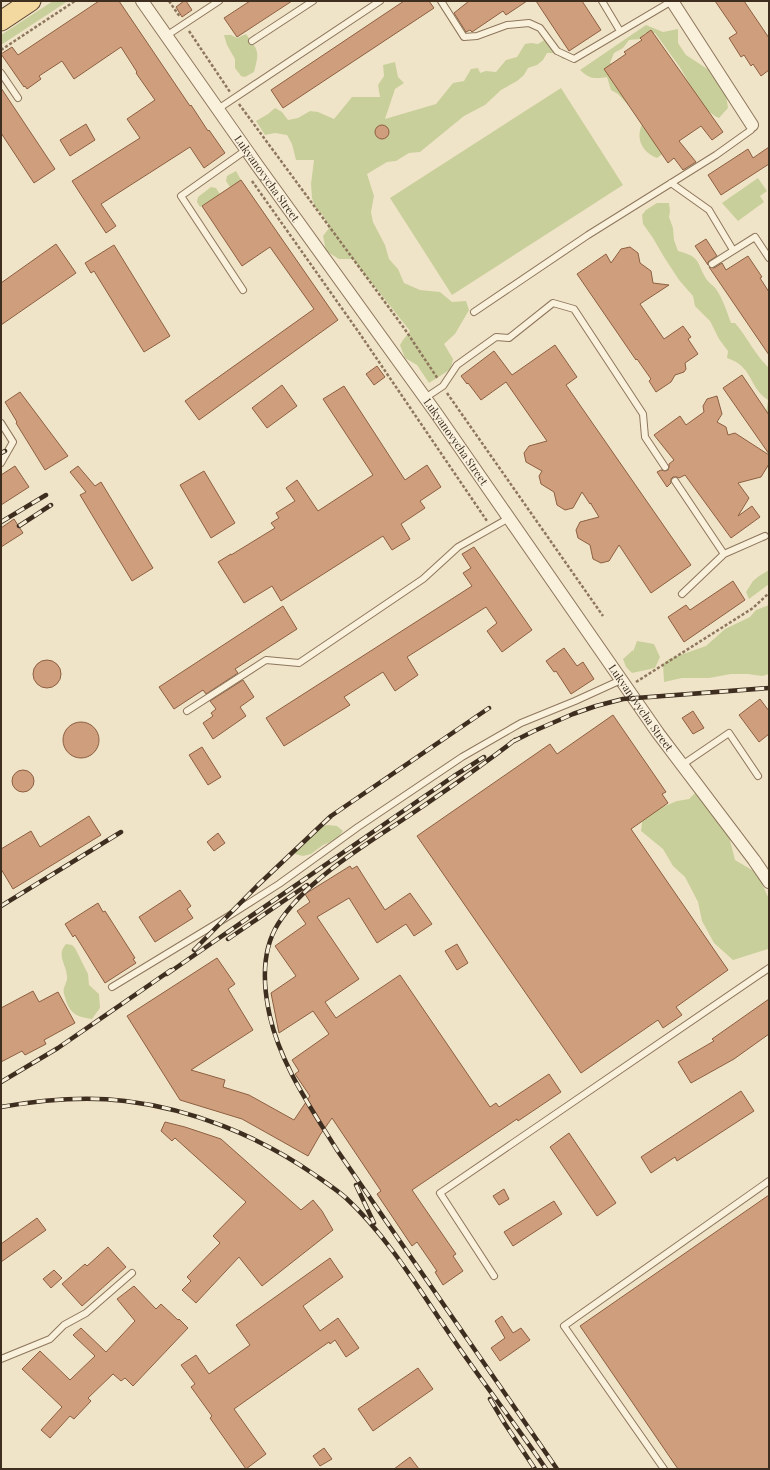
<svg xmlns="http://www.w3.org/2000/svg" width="770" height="1470" font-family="'Playfair Display',serif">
  <rect width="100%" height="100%" fill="#f0e4c8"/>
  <path fill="#c9cf9b" d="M53,1H68L1,45V35Z
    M646,25L663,32L678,29V43L686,55L709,70L726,95L728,108L719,118C701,111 689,81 679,66C671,55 663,44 655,33H645L640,39L629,40L623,48L614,53L610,63L618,64L638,107L628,105L618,94L611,90L607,77C595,79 589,79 580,70Z
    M246,34C258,51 260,50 254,72L245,77L241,76L235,68V59L227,45L224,35H231L237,38Z
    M549,37L556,49L577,56L574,59H563L556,53H547L543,60L537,65L528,68L524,75L517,81L501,90L485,105L464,116L420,152L409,153L396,161L387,162L367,174L374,196L371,212L373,222L385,245L389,259L398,269L404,283L420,290L440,292L452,302L466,301L469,310L455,334L444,344L453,359L451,369L429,383L417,365L405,358L400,345L403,340L410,331L353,259H339L326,251L323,236L330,227L322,214L315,207L312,198L311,184L314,160H296L292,144L287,135L275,133L265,135L256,121L268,114L275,108L282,112L288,120L298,118L310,111L318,112L334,119L352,97H380L378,85L384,76L383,65L395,62L398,77L404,83L395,89L385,119L436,104L453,83L464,81L471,69L478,68L480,73L486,71L496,72L506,60L517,57L525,44L531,43L538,44Z
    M561,88L623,185L452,295L390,198Z
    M645,119L668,150L657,158C646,154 637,143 640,131C640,127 643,123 645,119Z
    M236,171L241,180L230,187L226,181L227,176Z
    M758,178L767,191L760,196L764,202L738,221L722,203Z
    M211,187L216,188L220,194L200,207L197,202L198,197Z
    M657,203H669L670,211L669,217L673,228L674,240L678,251C702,257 696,263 707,280C709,283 713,285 716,289C723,299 727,312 731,323H735C748,338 755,355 769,368V417L766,415L768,400C748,387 754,367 727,358L728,351L719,339L710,321L695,306L693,296L679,280L664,257L653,238L643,224L642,215L646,210Z
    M769,570V584L749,599L746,592L753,581L759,576Z
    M769,605V674L762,676L748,674H731L709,678H682L664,682L663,664L669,659L706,646L725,629L750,617L756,610Z
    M637,641L654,644L660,657L655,668L632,673L626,667L623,659L633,650V652Z
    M697,791L727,828L735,860L757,873L769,899V947L768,949L733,960L714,943L702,921L698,902L685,877L673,866L663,849L641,831L643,815L677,801L689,799Z
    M328,825L337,826L343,831L337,839L323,845L311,854L303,856L295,854L299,846L305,843L323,826Z
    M66,944L72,945L75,948L88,974L89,985L99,994L100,1008L92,1019C76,1017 69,1013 65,997C64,994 63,991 64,988C65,984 68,980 67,976C66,964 56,955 66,944Z"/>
  <path fill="#cf9f7d" stroke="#8d5f41" d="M99,1H119L190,106L191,105L208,131L209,130L225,153L204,168L190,147L101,204L116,226L106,233L72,181L140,138L127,119L155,100L136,73L137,72L121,47L74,79L62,61L39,76L41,79L27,89L25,86L24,87L1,54L12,47L18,55Z
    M184,1H186L192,10L182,17L176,7Z
    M250,1H292L237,37L224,18Z
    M404,1H429L434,8L283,108L271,90Z
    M469,1H527L506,15L503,11L472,32L470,30L466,32L454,13Z
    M536,1H582L601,30L569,51Z
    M715,1H744L769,38V70L761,76L753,64L751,66L744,55L741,57L729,38L737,33Z
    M651,30L723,132L712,140L701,126L679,141L696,162L683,170L674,158L668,163L604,69L626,54L624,52L642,40L640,38Z
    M1,88L55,169L34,183L1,133Z
    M86,124L95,140L70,156L60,140Z
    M375 132a7 7 0 1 1 14 0a7 7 0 1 1-14 0Z
    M769,147V164L721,195L708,175L748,149L753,158Z
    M241,180L338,320L199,420L185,401L314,309L270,247L242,266L202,206Z
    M706,239L717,256L708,262V265L695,246Z
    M56,244L76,273L1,325V283Z
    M114,245L170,336L144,352L94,271L91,273L85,263Z
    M630,247L638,253L640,263L651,271L653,283L669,285L640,304L664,339L683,326L691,337L688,339L698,354L685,363L686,369L684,372L675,375L671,382L656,392L649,381L651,379L637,359L636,360L577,274L606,254L611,263L621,249Z
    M748,256L762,277L760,278L769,292V355L709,267L714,268L722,263L726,270Z
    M555,345L577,377L566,385L691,565L651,593L619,545L609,561L601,563L593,559L590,545L578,538L576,530L580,522L599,517L591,504V503L590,504L582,492L573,508L565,510L557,505L554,492L541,484L539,476L542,471L526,462L524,453L529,446L547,441L506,382L481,400L468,383L467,384L461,376L494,351L512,375Z
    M377,366L385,377L374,385L366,374Z
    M742,375L769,415V454L723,388Z
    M282,385L297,406L267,428L252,408Z
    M344,386L405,480L427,465L441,487L420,501L425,508L401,524L410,539L392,550L383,536L281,601L272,586L244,603L218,562L231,554V555L275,528L271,523L279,518L276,513L295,501L286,488L297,480L318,511L373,475L323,399Z
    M20,392L68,456L45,470L16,423L17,422L5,402Z
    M717,396L722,414L717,422L726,427L728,435L735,433L769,455V464L761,477L738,483L749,498L738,516L752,506L760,517L731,538L685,475L679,478L677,477H673L671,479V483L667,487L657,472L661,470L665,471L668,470L669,467V464L674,460L654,435L680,416L686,425L704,412L703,406L707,399Z
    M15,466L29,487L1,505V475Z
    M78,466L95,486L101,482L153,568L132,581L80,495L86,492L70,472Z
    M204,471L235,523L211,538L180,485Z
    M14,519L23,533L1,547V528Z
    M474,547L532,630L502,652L487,631L497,623L486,607L407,657L418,675L395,691L383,672L344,697L350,705L284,746L266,718L472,586L463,573L471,568L462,554Z
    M733,581L745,600L684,642L668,617L686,605L690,610Z
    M283,606L297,629L235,669L238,673L206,694L203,690L174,709L159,687Z
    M564,648L577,666L583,662L594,679L571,694L556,671L554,672L546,661Z
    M33 674a14 14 0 1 1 28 0a14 14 0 1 1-28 0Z
    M243,680L254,697L240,707L246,716L213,739L203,723L213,716L211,713L216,709L210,701Z
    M760,699L769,711V734L759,742L739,715Z
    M693,711L704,728L693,734L682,718Z
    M613,715L666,792L662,794L668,803L631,829L728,970L676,1007L682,1015L663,1028L658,1020L581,1073L417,836L550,744L557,754Z
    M63 740a18 18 0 1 1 36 0a18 18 0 1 1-36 0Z
    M202,747L221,777L208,785L189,755Z
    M12 781a11 11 0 1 1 22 0a11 11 0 1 1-22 0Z
    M89,816L101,835L13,889L1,869V849L31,831L40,847Z
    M218,833L225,843L214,851L207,842Z
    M350,866L352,869L357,866L385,910L410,893L432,924L414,936L406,924L377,943L349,898L317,917L359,979L325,1002L336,1018L400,975L490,1107L496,1103L499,1107L549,1074L561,1092L518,1121L517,1119L412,1190L456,1254L453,1256L463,1271L443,1285L435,1272L437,1271L417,1242L412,1246L377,1194L381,1191L332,1118L320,1135L308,1156L242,1119L180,1100L127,1016L217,958L235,984L228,989L253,1030L191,1070L225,1080L223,1087L249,1095L294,1120L310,1096L295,1074L299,1071L292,1060L329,1034L313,1011L279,1033L271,993L296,976L275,946L306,924L297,911L310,902L305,894Z
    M180,890L191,906L187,909L193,918L155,942L139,917Z
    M98,903L103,912L105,911L135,958L133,959L136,963L105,983L75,935L73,937L65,924Z
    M457,944L468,963L457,970L445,951Z
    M33,991L39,1002L58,992L75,1023L44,1040L46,1044L25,1055L22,1051L1,1062V1008Z
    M769,999V1034L734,1059L691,1083L678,1062L714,1041L712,1039Z
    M741,1091L754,1111L677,1161L675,1157L651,1173L641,1157Z
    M165,1122L185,1127L221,1139L301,1210L313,1200L322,1211L333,1230L262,1286L239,1257L196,1303L182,1290L191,1281L187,1277L220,1243L213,1236L246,1202L175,1138L172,1141L161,1131Z
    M569,1133L616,1203L597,1216L550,1147Z
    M504,1189L509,1199L499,1205L493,1196Z
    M769,1195V1469H678L580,1326Z
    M554,1201L562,1214L513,1246L504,1232Z
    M37,1218L46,1230L1,1262V1244Z
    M108,1247L126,1267L82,1306L62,1284L85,1264L87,1266Z
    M330,1258L343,1277L303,1306L320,1331L338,1318L359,1348L346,1357L335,1340L330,1344L329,1342L234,1409L266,1454L246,1469L210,1418L212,1416L191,1387L195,1384L181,1365L196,1355L209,1374L250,1345L236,1325Z
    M54,1270L62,1278L51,1288L43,1279Z
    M134,1286L156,1309L161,1304L178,1320L179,1319L188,1328L133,1386L125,1378L121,1381L113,1374L88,1398L91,1401L74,1419L70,1416L50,1438L41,1430L62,1407L22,1369L40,1351L70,1380L95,1356L73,1335L81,1328L106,1352L135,1321L117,1299Z
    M502,1316L513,1333L521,1328L530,1340L500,1361L491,1348L505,1338L495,1321Z
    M418,1368L433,1389L373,1431L358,1409Z
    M324,1448L332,1459L320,1466L313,1456Z
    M410,1457L419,1469H394Z"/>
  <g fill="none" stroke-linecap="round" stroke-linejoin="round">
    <g stroke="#8d765c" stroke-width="8">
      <path id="service" d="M441,1L464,37L477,36L507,25L529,23L540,28L557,51L574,59L672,1
        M602,1L620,31
        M166,36L219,1
        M252,41L313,1
        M1,73L18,98
        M218,109L380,1
        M671,183L709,210L733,250
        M712,264L755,237L769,258
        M243,290L181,196L246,150
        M474,312L588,235L716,155L751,130L752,125
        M425,398L443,386L457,365L496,337L509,338L553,303L574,309L643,414L645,437L665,467
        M1,423L13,442L1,463
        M675,481L724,554
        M682,594L724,554L765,536
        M187,711L266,660L299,663L423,579L458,547L509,518
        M682,765L729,733L758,776
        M112,987L224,919L279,884L358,827L462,757L521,723L575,701L621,680
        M494,1276L440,1193L769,968
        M1,1359L50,1339L64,1325L86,1313L132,1273
        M664,1469L564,1326L769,1181"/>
    </g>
    <g stroke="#8d765c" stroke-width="14">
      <g id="minor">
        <path id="s1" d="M142,1L257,165L436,413L658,733L754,860L769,882"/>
        <path d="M672,1L752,125"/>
      </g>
    </g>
    <g stroke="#5b4430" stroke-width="21">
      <path id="primary" d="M1,21L31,1"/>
    </g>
    <path stroke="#8d765c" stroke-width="2.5" stroke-dasharray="3 2" stroke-linecap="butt" d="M169,1L180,17
      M189,31L230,92
      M1,50L75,1
      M239,104L404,328L438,379
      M252,181L360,334L487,521
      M447,393L603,616
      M636,682L753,608L769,593"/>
    <use href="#service" stroke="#faf1dc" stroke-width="6"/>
    <use href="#minor" stroke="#faf1dc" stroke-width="12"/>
    <use href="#primary" stroke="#f3d9a0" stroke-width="19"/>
    <g stroke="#3d2e20" stroke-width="4.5">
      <path id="rail" d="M1,453L5,451
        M1,522L46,495
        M19,526L51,505
        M515,740C480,767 444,792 407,817C365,845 305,881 278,924C263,948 263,980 268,1007C277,1059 309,1105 337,1150L557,1469
        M512,742L534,731L573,714L596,706L623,699L769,688
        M1,906L121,832
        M228,939L307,885
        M194,950L257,886L331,816L489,708
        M167,974L454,776L484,757
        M1,1082L58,1048L171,970
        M1,1107C41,1100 84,1096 125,1101C192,1109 259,1136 315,1175C325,1182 337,1190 346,1198C389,1238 420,1291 453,1339C483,1383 516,1425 546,1469
        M356,1185L374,1223
        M490,1399L505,1424L535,1469"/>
    </g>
    <use href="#rail" stroke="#f7eed8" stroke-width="3" stroke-dasharray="9" stroke-linecap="butt"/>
  </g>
  <g text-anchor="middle" stroke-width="4" stroke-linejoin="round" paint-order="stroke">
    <g font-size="11" fill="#3d2e20" stroke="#f7eed8">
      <text dy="4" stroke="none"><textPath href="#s1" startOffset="217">Lukyanovycha Street</textPath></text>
      <text dy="4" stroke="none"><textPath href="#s1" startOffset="541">Lukyanovycha Street</textPath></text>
      <text dy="4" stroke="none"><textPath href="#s1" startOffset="865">Lukyanovycha Street</textPath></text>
    </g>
  </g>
  <rect width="770" height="1470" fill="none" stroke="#3d2e20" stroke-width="4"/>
</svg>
